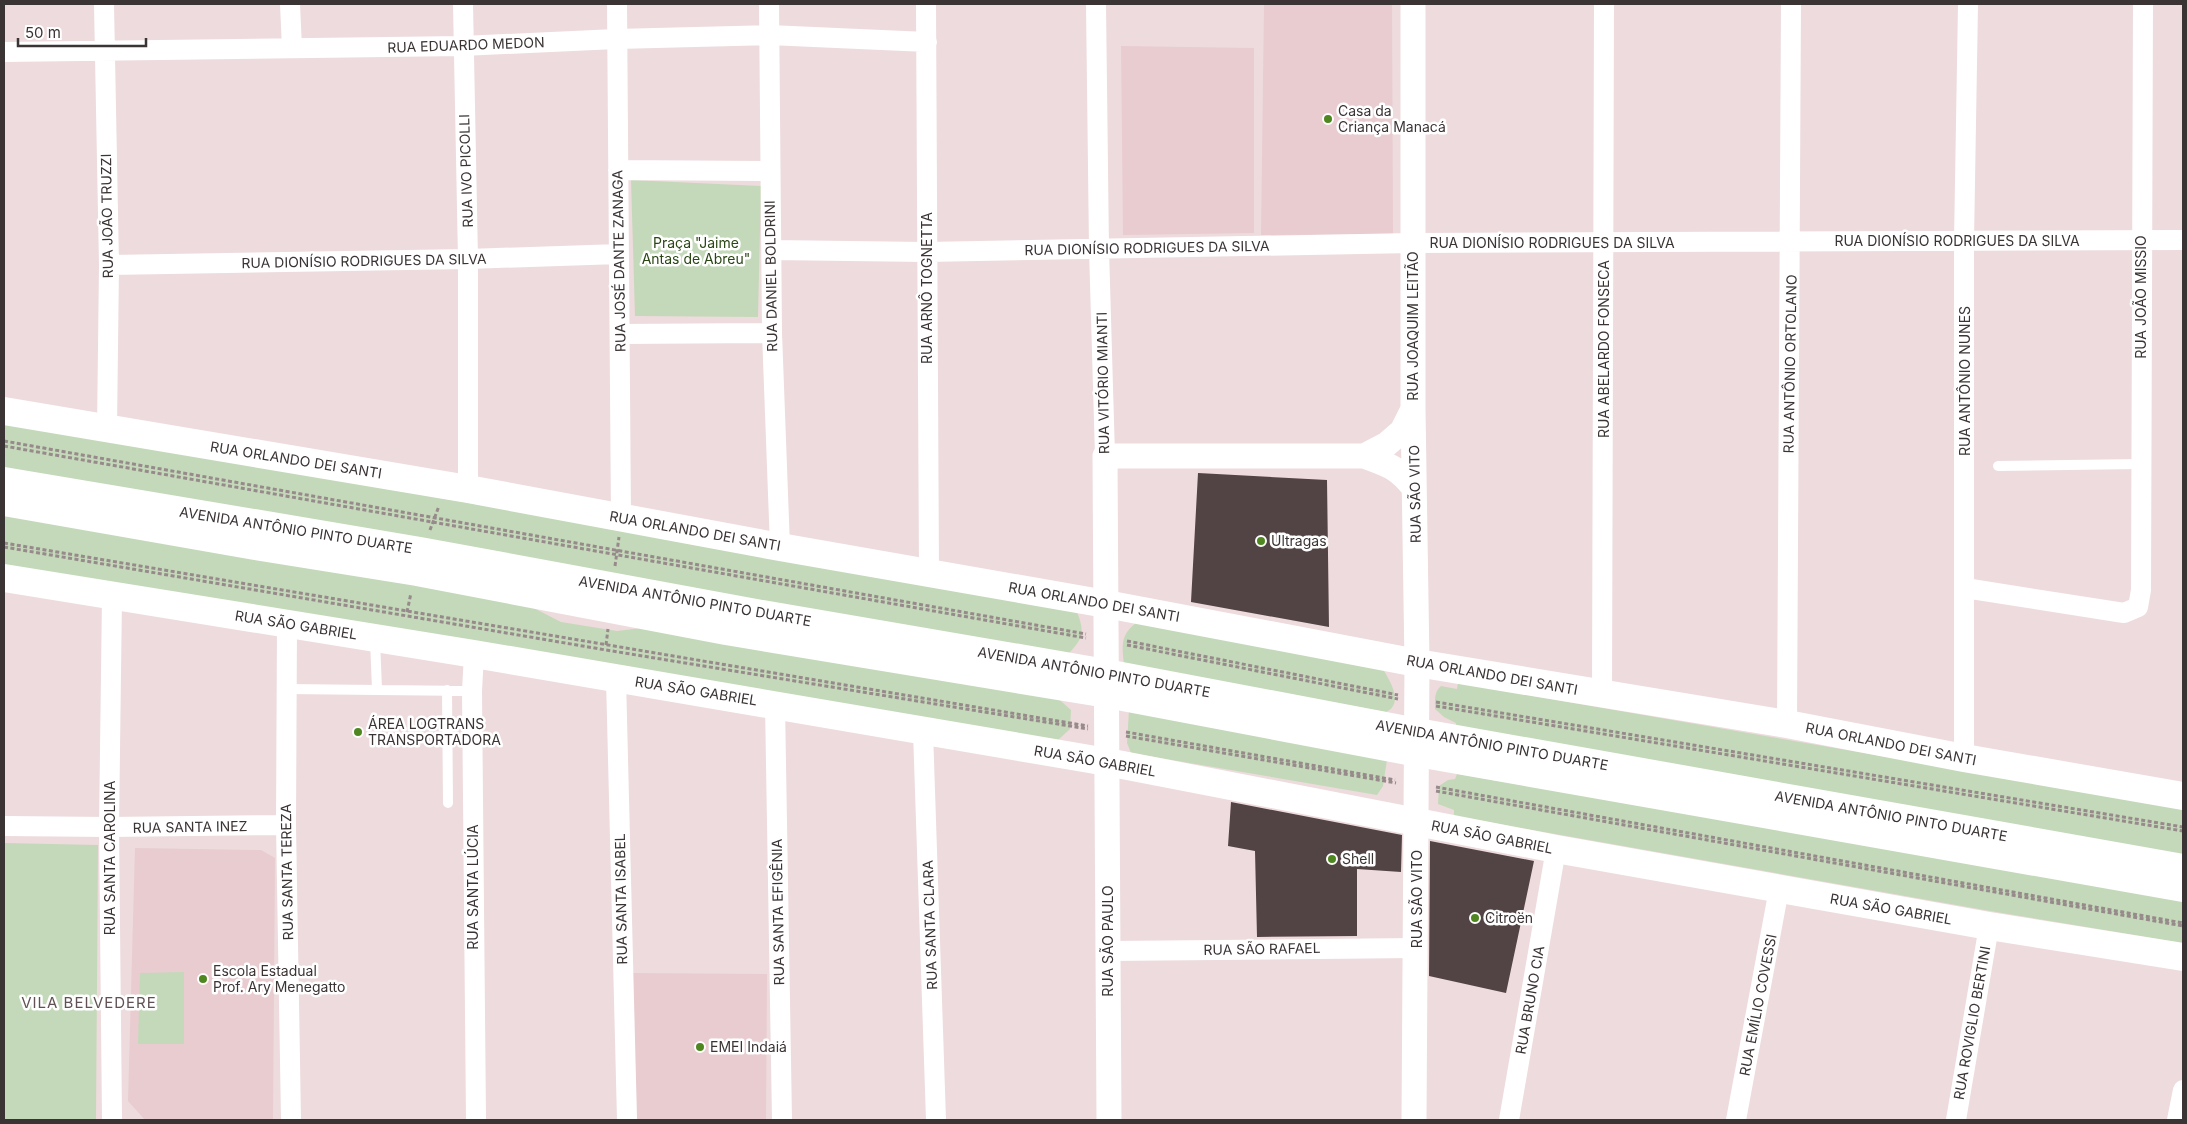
<svg xmlns="http://www.w3.org/2000/svg" width="2187" height="1124" font-family="Inter,sans-serif">
  <rect width="100%" height="100%" fill="#eedbdd"/>
  <path fill="#e8ccd0" d="M1264,4H1392L1393,234L1261,235Z
    M1121,46L1254,48V233L1123,235Z
    M135,848L261,850L275,858L273,1120H145L128,1101Z
    M632,973L767,974L766,1120H637Z"/>
  <path fill="#c4d9b9" d="M631,180L761,186L758,317L635,316Z
    M4,423L469,503L1077,612C1085,632 1083,639 1068,654L4,473Z
    M4,513L520,601L561,622L617,631L658,626L1054,695L1071,710L1070,729L1058,740L4,565Z
    M1136,623L1381,666C1389,679 1405,703 1386,712L1124,665C1122,646 1120,635 1136,623Z
    M1458,683L2183,808V856L1456,729V723L1444,717L1435,709C1435,700 1434,692 1441,686L1457,689Z
    M1129,710L1387,760L1383,786L1377,795L1131,753L1127,743Z
    M1457,774L2183,897V943L1990,911L1454,816V810L1438,804L1439,786L1448,780L1455,779Z
    M4,843L98,845L96,1120H4Z
    M184,972V1044H138L140,973Z"/>
  <path fill="#524345" d="M1198,473L1327,480L1329,627L1191,602Z
    M1231,802L1402,835L1401,872L1357,869V936L1257,937L1255,851L1228,846Z
    M1430,841L1534,861L1506,993L1429,976Z"/>
  <g fill="none" stroke-linecap="round" stroke-linejoin="round">
    <path stroke="#978a8b" stroke-width="3" stroke-dasharray="4 2.5" stroke-linecap="butt" d="M4,441L1086,634
      M4,446L1086,638
      M430,530L439,506
      M4,543L1088,726
      M4,547L606,650L1088,729
      M615,566L619,537
      M407,612L411,593
      M1127,641L1398,695
      M606,645L608,629
      M1127,645L1398,699
      M1436,702L2183,827
      M1436,706L2183,831
      M1126,732L1395,780
      M1126,736L1396,783
      M1436,787L2183,923
      M1436,791L2183,926"/>
    <path stroke="#fff" stroke-width="10" d="M1998,466L2141,464
      M375,640L377,689
      M286,689L472,691
      M447,690L448,803"/>
    <path stroke="#fff" stroke-width="20" d="M104,4L109,265L107,429
      M290,4L292,48
      M463,4L468,259V489
      M617,4L621,518
      M769,4L772,333L780,547
      M926,4L929,572
      M1096,4L1099,249L1105,456
      M4,52L462,46L616,39L769,35L927,42
      M618,170L769,171
      M772,250L926,252L1413,243L2183,240
      M109,265L468,259L619,254
      M620,334L772,333
      M1965,588L2124,613L2138,607L2141,590L2143,4
      M287,624L286,825L291,1120
      M474,654L472,691L476,1120
      M616,678L627,1120
      M1602,694L1604,4
      M775,704L782,1120
      M1787,724L1791,4
      M923,731L936,1120
      M1964,758V241L1968,4
      M4,826L109,827L286,825
      M1108,951L1416,948
      M112,1120L109,827L112,597
      M1509,1120L1556,849
      M1736,1120L1779,889
      M1956,1120L1989,926
      M2177,1120L2183,1090"/>
    <path stroke="#fff" stroke-width="25" d="M1413,4V409L1417,663L1414,1120
      M1364,456C1388,465 1398,467 1414,488
      M1109,1120L1105,456H1364L1387,444L1402,431L1413,409"/>
    <path stroke="#fff" stroke-width="28" d="M4,411L468,489L780,547L1106,604L1417,663L1787,724L1964,758L2183,796
      M4,578L474,654L1107,762L1556,849L1989,926L2183,957"/>
    <path stroke="#fff" stroke-width="28" d="M4,481L420,551L756,613L1106,673L1417,732L2183,868
      M4,502L255,546L417,572L726,631L1107,694L1418,753L2183,888"/>
  </g>
  <g fill="#4e8620" stroke="#fff" stroke-width="2">
    <circle cx="1328" cy="119" r="5"/>
    <circle cx="1261" cy="541" r="5"/>
    <circle cx="358" cy="732" r="5"/>
    <circle cx="1332" cy="859" r="5"/>
    <circle cx="1475" cy="918" r="5"/>
    <circle cx="203" cy="979" r="5"/>
    <circle cx="700" cy="1047" r="5"/>
  </g>
  <g text-anchor="middle" stroke-width="5" stroke-linejoin="round" paint-order="stroke">
    <g font-size="14" fill="#3b3435" stroke="#fff">
      <text transform="translate(466 45) rotate(-2)" y="5">RUA EDUARDO MEDON</text>
      <text transform="translate(466 171) rotate(-92)" y="5">RUA IVO PICOLLI</text>
      <text transform="translate(107 216) rotate(-91)" y="5">RUA JOÃO TRUZZI</text>
      <text x="1957" y="246">RUA DIONÍSIO RODRIGUES DA SILVA</text>
      <text x="1552" y="248">RUA DIONÍSIO RODRIGUES DA SILVA</text>
      <text transform="translate(1147 248) rotate(-1)" y="5">RUA DIONÍSIO RODRIGUES DA SILVA</text>
      <text transform="translate(364 261) rotate(-1)" y="5">RUA DIONÍSIO RODRIGUES DA SILVA</text>
      <text transform="translate(619 261) rotate(-91)" y="5">RUA JOSÉ DANTE ZANAGA</text>
      <text transform="translate(771 276) rotate(-91)" y="5">RUA DANIEL BOLDRINI</text>
      <text transform="translate(927 288) rotate(-90)" y="5">RUA ARNÔ TOGNETTA</text>
      <text transform="translate(2141 297) rotate(-90)" y="5">RUA JOÃO MISSIO</text>
      <text transform="translate(1413 326) rotate(-90)" y="5">RUA JOAQUIM LEITÃO</text>
      <text transform="translate(1604 349) rotate(-90)" y="5">RUA ABELARDO FONSECA</text>
      <text transform="translate(1790 364) rotate(-89)" y="5">RUA ANTÔNIO ORTOLANO</text>
      <text transform="translate(1965 381) rotate(-90)" y="5">RUA ANTÔNIO NUNES</text>
      <text transform="translate(1103 383) rotate(-91)" y="5">RUA VITÓRIO MIANTI</text>
      <text transform="translate(296 460) rotate(9)" y="5">RUA ORLANDO DEI SANTI</text>
      <text transform="translate(1415 494) rotate(-91)" y="5">RUA SÃO VITO</text>
      <text transform="translate(296 530) rotate(9)" y="5">AVENIDA ANTÔNIO PINTO DUARTE</text>
      <text transform="translate(695 531) rotate(10)" y="5">RUA ORLANDO DEI SANTI</text>
      <text transform="translate(695 601) rotate(10)" y="5">AVENIDA ANTÔNIO PINTO DUARTE</text>
      <text transform="translate(1094 602) rotate(10)" y="5">RUA ORLANDO DEI SANTI</text>
      <text transform="translate(296 625) rotate(9)" y="5">RUA SÃO GABRIEL</text>
      <text transform="translate(1094 672) rotate(10)" y="5">AVENIDA ANTÔNIO PINTO DUARTE</text>
      <text transform="translate(1492 675) rotate(10)" y="5">RUA ORLANDO DEI SANTI</text>
      <text transform="translate(696 691) rotate(9)" y="5">RUA SÃO GABRIEL</text>
      <text transform="translate(1891 744) rotate(11)" y="5">RUA ORLANDO DEI SANTI</text>
      <text transform="translate(1492 745) rotate(10)" y="5">AVENIDA ANTÔNIO PINTO DUARTE</text>
      <text transform="translate(1095 761) rotate(10)" y="5">RUA SÃO GABRIEL</text>
      <text transform="translate(1891 816) rotate(10)" y="5">AVENIDA ANTÔNIO PINTO DUARTE</text>
      <text transform="translate(190 827) rotate(-1)" y="5">RUA SANTA INEZ</text>
      <text transform="translate(1492 837) rotate(11)" y="5">RUA SÃO GABRIEL</text>
      <text transform="translate(110 858) rotate(-90)" y="5">RUA SANTA CAROLINA</text>
      <text transform="translate(287 872) rotate(-91)" y="5">RUA SANTA TEREZA</text>
      <text transform="translate(473 887) rotate(-90)" y="5">RUA SANTA LÚCIA</text>
      <text transform="translate(621 899) rotate(-91)" y="5">RUA SANTA ISABEL</text>
      <text transform="translate(1417 899) rotate(-90)" y="5">RUA SÃO VITO</text>
      <text transform="translate(1891 909) rotate(10)" y="5">RUA SÃO GABRIEL</text>
      <text transform="translate(778 912) rotate(-91)" y="5">RUA SANTA EFIGÊNIA</text>
      <text transform="translate(930 925) rotate(-92)" y="5">RUA SANTA CLARA</text>
      <text transform="translate(1108 941) rotate(-90)" y="5">RUA SÃO PAULO</text>
      <text transform="translate(1262 949) rotate(-1)" y="5">RUA SÃO RAFAEL</text>
      <text transform="translate(1530 1000) rotate(-80)" y="5">RUA BRUNO CIA</text>
      <text transform="translate(1758 1005) rotate(-79)" y="5">RUA EMÍLIO COVESSI</text>
      <text transform="translate(1972 1023) rotate(-80)" y="5">RUA ROVIGLIO BERTINI</text>
    </g>
    <g font-size="14" fill="#3b3435" stroke="#fff" text-anchor="start">
      <text x="1338" y="116">Casa da<tspan x="1338" dy="16">Criança Manacá</tspan></text>
      <text x="1271" y="546">Ultragas</text>
      <text x="368" y="729">ÁREA LOGTRANS<tspan x="368" dy="16">TRANSPORTADORA</tspan></text>
      <text x="1342" y="864">Shell</text>
      <text x="1485" y="923">Citroën</text>
      <text x="213" y="976">Escola Estadual<tspan x="213" dy="16">Prof. Ary Menegatto</tspan></text>
      <text x="710" y="1052">EMEI Indaiá</text>
    </g>
    <g font-size="14" fill="#294613" stroke="#fff">
      <text x="696" y="248">Praça "Jaime<tspan x="696" dy="16">Antas de Abreu"</tspan></text>
    </g>
    <g font-size="15" letter-spacing="1" fill="#615154" stroke="#fff">
      <text x="89" y="1008">VILA BELVEDERE</text>
    </g>
  </g>
  <rect width="2187" height="1124" fill="none" stroke="#3b3435" stroke-width="10"/>
  <path d="M18 38v8h128v-8" fill="none" stroke="#3b3435" stroke-width="2.5"/>
  <text x="25" y="38" font-size="15" fill="#3b3435" stroke="#ffffff" stroke-width="4" paint-order="stroke">50 m</text>
</svg>
